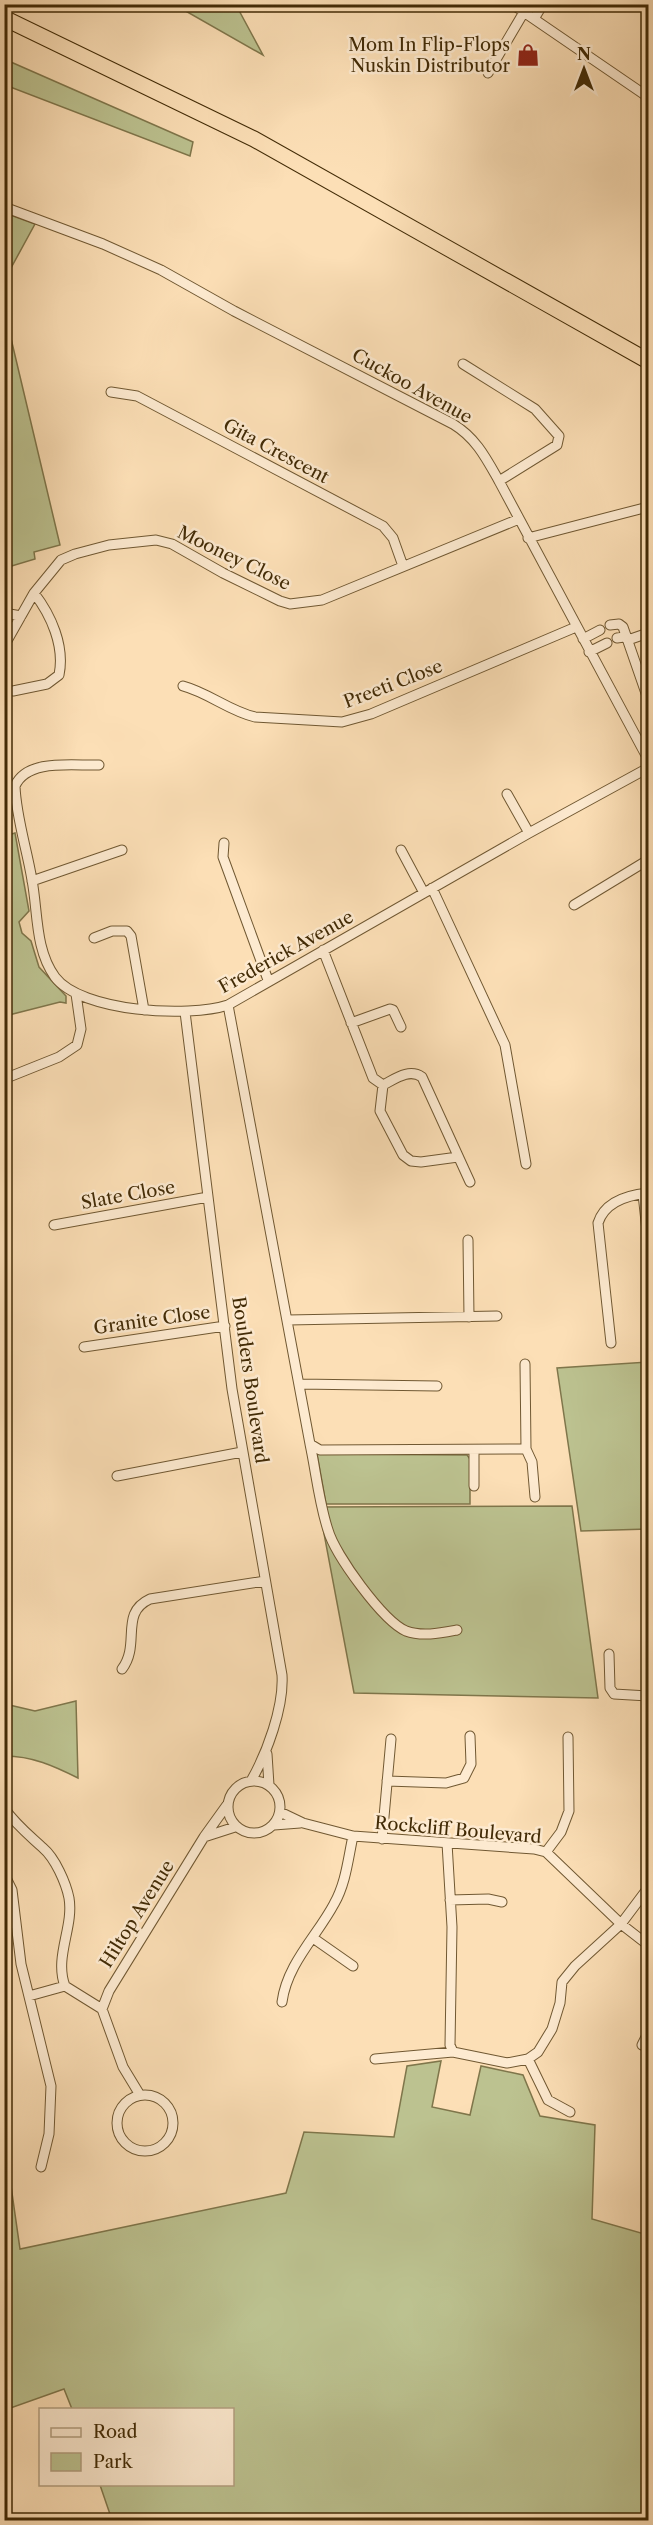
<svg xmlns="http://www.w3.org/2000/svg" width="653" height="2525" font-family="'Libre Caslon Text',serif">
  <rect width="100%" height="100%" fill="#fcdfb6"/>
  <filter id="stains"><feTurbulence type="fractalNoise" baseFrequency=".00333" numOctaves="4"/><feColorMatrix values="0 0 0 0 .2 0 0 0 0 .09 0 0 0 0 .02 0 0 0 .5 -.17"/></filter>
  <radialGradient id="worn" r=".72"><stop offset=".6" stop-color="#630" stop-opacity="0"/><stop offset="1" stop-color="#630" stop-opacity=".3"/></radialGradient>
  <path fill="#bcc290" stroke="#7f764b" stroke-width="1.5" d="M175,5H236L263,55Z
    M4,59L193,142L190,156L5,85Z
    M5,213L35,224L5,279L4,213Z
    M4,309L60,545L34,552L35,559L5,568Z
    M15,833L29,911L19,922L22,933L31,941L39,967L66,996V1003L60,1002L5,1016V836Z
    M648,1362V1529L581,1531L557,1368Z
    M317,1454L467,1455L470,1459V1504H326Z
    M572,1506L598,1698L354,1693L319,1507Z
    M76,1701L78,1778C54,1766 32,1756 5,1756V1704L35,1711Z
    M441,2061L432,2107L470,2115L481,2066L523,2075L540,2116L595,2125L592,2219L648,2235V2520H112L100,2485L232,2484V2410L72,2409L64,2389L5,2410V2144L20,2249L286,2193L304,2132L394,2137L407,2066Z"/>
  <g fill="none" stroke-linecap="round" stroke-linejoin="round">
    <g stroke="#705832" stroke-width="11">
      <path id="minor" d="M512,4L648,97
        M534,19L543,4
        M488,73L524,12
        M4,207L103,244L161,270L234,311L453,424C476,438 486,458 499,481L648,759
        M463,364L535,409L559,436L557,445L499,481
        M111,392L137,396L383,526L393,538L403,566
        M528,538L648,507
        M4,613L21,616
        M610,625L619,624L623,627L648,699
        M617,638L624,637L628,640L648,633
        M583,639L600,630
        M4,646L34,593L61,560L75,554L109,545L156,540L172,544L223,573L280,601L290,604L322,600L519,519
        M589,652L607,643
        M183,686C209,693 229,711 255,717L342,722L371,714L576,627
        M13,691L47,684L59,675C65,646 51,615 34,593
        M99,765C74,766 27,758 15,786C16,817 27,849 32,880C38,912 35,950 55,977C81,1012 189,1018 228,1005L529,833L648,768
        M507,794L529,833
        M224,843L223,857L268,980
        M401,850L424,893
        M32,881L122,850
        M432,888L505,1045L526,1164
        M574,905L648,860
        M94,938L112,931H127L131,936L144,1010
        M323,950L373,1078L383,1085C395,1079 409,1068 422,1077L470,1182
        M228,1005L310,1444L320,1450L526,1449L525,1364
        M185,1012L232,1389L282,1675C284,1707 267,1753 251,1781
        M351,1023L390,1009L393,1010L401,1027
        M4,1079L59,1057L77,1045L81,1029L76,994
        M383,1085L380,1111L403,1155L411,1161L421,1162L458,1157
        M643,1194L648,1240
        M54,1225L208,1197
        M468,1240L469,1317
        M288,1320L497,1316
        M611,1343L598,1223C605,1201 628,1195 648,1193
        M84,1347L225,1326
        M299,1384L437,1386
        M310,1444C316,1472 319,1503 328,1530C335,1555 383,1621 406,1631C422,1637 441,1633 457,1630
        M526,1449L532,1462L535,1497
        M117,1476L242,1452
        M474,1486V1451
        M609,1654L610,1688L614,1694L648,1696
        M122,1669C141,1644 119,1613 150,1599L265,1581
        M267,1754L269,1785
        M228 1807a26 26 0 1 1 52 0a26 26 0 1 1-52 0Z
        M387,1781L446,1783L464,1778L471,1764L470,1736
        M4,1808C16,1825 29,1835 43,1848C55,1858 66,1883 69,1898C74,1927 54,1957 65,1986L102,2009L123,2067L140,2095
        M280,1812L303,1823L353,1836L534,1849L546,1852L621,1924L648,1945
        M274,1825L300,1823
        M204,1837L235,1827
        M382,1839L391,1739
        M447,1843L452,1927L450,2045L453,2052
        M546,1852L561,1832L569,1811L568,1737
        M4,1874L12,1890L21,1964L51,2086L49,2134L41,2167
        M450,1900L488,1899L502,1902
        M313,1938L353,1966
        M29,1996L65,1986
        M282,2002C287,1964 317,1936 334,1904C346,1883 348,1859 353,1836
        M102,2009L109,1991L204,1837L227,1805
        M642,2045L648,2033
        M375,2059L453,2052L507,2063L528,2059L538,2052L552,2029L560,2003L562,1982L575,1966L621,1924L648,1888
        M528,2059L548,2100L570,2112
        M117 2123a28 28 0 1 1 56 0a28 28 0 1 1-56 0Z"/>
    </g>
    <g stroke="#422b06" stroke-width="17">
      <path id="trunk" d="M4,18L254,139L648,361"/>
    </g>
    <use href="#minor" stroke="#fdead0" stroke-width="9"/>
    <use href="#trunk" stroke="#fcdfb6" stroke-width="15"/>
  </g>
  <defs>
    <g id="shop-bare" transform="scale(1.8)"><path d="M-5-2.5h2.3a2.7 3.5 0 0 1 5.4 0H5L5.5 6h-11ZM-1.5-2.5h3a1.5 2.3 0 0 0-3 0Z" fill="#8f2418" stroke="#fdead0" stroke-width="2.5" paint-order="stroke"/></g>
  </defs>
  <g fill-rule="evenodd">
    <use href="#shop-bare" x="528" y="55"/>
  </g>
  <g text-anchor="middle" stroke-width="5" stroke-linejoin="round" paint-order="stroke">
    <g font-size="18" fill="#422b06" stroke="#fdead0" text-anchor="end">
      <text x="510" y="51">Mom In Flip-Flops<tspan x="510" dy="21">Nuskin Distributor</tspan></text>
    </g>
    <g font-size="18" fill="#422b06" stroke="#fdead0">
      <text transform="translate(412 386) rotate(29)" y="6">Cuckoo Avenue</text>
      <text transform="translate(276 451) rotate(28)" y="6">Gita Crescent</text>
      <text transform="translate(234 558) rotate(26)" y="6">Mooney Close</text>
      <text transform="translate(393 684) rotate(-21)" y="6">Preeti Close</text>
      <text transform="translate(286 952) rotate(-29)" y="6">Frederick Avenue</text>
      <text transform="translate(128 1195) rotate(-10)" y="6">Slate Close</text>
      <text transform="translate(152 1320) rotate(-8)" y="6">Granite Close</text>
      <text transform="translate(250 1380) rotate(82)" y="6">Boulders Boulevard</text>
      <text transform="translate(458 1830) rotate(5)" y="6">Rockcliff Boulevard</text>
      <text transform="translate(137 1914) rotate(-58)" y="6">Hiltop Avenue</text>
    </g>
  </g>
  <rect width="653" height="2525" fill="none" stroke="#fcdfb6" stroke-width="24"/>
  <rect x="6" y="6" width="641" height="2513" fill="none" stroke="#422b06" stroke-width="3"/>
  <rect x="12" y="12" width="629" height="2501" fill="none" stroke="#422b06" stroke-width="1.5"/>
  <rect x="39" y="2408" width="195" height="78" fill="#fdead0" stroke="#b29e7f" stroke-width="1.5"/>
  <rect x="51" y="2428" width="30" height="9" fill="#fdead0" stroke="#b29e7f" stroke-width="1.5"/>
  <text x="93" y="2438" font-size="18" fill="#422b06">Road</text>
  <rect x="51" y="2453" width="30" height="18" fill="#bcc290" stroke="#b29e7f" stroke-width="1.5"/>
  <text x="93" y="2468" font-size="18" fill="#422b06">Park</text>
  <g transform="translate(584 69)" stroke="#fdead0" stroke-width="4.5" paint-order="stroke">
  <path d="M0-4.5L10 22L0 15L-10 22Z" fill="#422b06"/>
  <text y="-9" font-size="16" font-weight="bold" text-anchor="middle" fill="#422b06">N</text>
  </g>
  <rect width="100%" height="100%" filter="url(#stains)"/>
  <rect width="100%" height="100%" fill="url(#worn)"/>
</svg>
